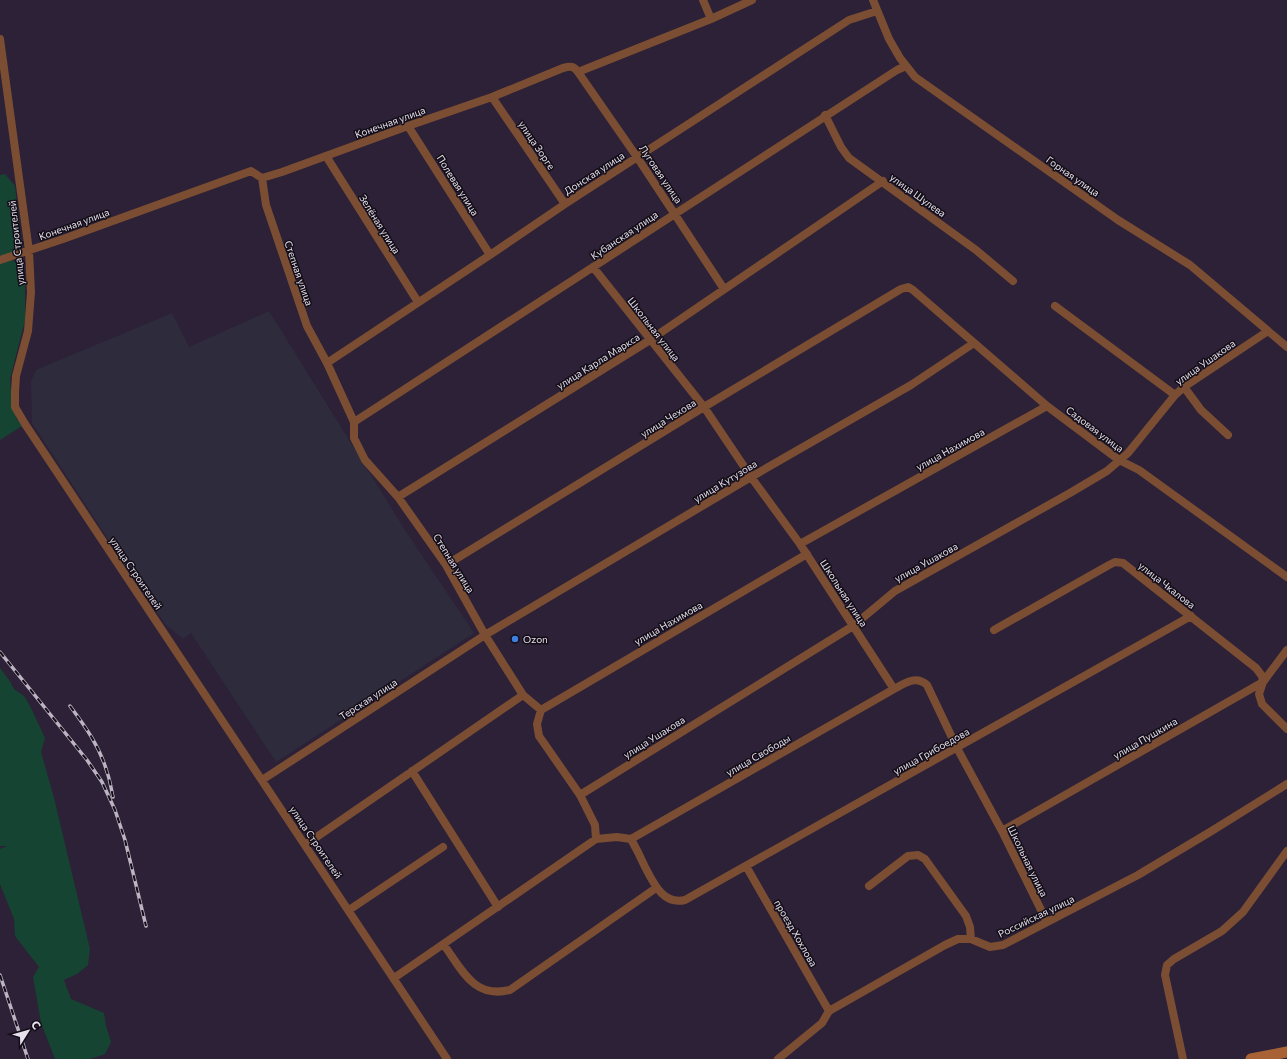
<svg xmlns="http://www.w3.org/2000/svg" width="1287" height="1059" font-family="Commissioner,sans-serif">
  <rect width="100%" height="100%" fill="#2c2136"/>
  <path fill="#2e2b3c" d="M269,311L405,530L474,633L276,762L191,633L183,639L166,625L132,576L32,423L31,381L36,370L172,313L189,347Z"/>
  <path fill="#164432" d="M5,174L15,186L22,248L0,258V175Z
    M11,259L19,265L25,284V320L10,379L12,404L16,418L22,426L0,440V263Z
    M0,668L11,683L14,689L24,696L30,706L45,738L41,752L54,798L90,949L88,965L77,974L64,980L71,999L104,1013L106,1026L111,1042L105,1054L90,1059H55L41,1023L33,977L39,967L15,936L14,919L0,884V849L7,846H0Z"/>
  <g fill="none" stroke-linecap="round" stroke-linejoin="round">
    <path stroke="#7b4e33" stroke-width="8" d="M703,0L711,19
      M873,0L889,39L900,58L915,77L1118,220L1190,265L1287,347
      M0,39L29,251L31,292L28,331L16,376L15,392V407L25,424L447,1059
      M578,72L637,157L724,289
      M492,97L565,204
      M825,115L841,147L849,158L976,250L1013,281
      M408,126L490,255
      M326,156L418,302
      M262,178L266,205L307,326L327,363L354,422V438L365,460L398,497L446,565L485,635L523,695L541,710L537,724L539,736L580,795L595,825L596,839L617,837L631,839C636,848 641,858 645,867C654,884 663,905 685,900L1191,616
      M0,260L63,239L251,171L262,178L282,172L408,126L492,97L563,68C571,66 574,66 578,72L711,19L752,0
      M593,267L704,407L751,477L800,544L894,689C905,683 916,675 927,685L957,748L1002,831L1047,922
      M1055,306L1175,395
      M327,363L490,255L565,204L849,20L877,11
      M1184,387L1201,410L1228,435
      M354,422L897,70L906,66
      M398,497L650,340L883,181
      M800,544L1047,406
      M446,565L704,407L901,289L908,287L913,290L1047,406L1119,460L1139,470L1287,577
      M994,630L1109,565L1115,562L1123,563L1256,668L1262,676L1263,682L1259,694L1262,704L1287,729
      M541,710L807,554
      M412,771L498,907
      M262,780L485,635L751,477L911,385L974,343
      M580,795L853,626L895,591L1070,493L1107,471L1128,453L1175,395L1184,387L1268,331
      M1002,831L1263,682L1287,650
      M631,839L894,689
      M305,845L523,695
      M746,866L829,1011
      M869,886L908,856L918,855L925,859L966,916L970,927L971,939
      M349,910L443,847
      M444,945C462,970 474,999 510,990L656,888
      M394,978L596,839
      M778,1059L822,1023L829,1011L945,945L958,939H971L990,947L1003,945L1138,875L1210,832L1287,784
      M1183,1059L1165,975L1167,965L1174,959L1222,931L1243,912L1287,851"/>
    <path stroke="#a96235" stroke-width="11" d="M1251,1059L1287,1052"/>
    <g stroke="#bcb4c3" stroke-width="3.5">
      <path id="rail" d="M0,652L87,760L102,782L115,810L125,840L146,926
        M70,706C85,726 100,747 107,772C110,780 111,788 113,797
        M0,975L28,1059"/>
    </g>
    <use href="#rail" stroke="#120d16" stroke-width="2" stroke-dasharray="6" stroke-linecap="butt"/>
  </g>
  <circle fill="#3f7fe0" stroke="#120d16" stroke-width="1.5" cx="515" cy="639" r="4"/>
  <g text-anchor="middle" stroke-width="3" stroke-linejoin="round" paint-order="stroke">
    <g font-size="10" fill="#e6dfed" stroke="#120d16">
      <text transform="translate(390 122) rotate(-20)" y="4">Конечная улица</text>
      <text transform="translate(537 145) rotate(56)" y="4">улица Зорге</text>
      <text transform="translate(594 173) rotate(-33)" y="4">Донская улица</text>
      <text transform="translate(661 174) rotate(56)" y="4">Луговая улица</text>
      <text transform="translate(1073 176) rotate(35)" y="4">Горная улица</text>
      <text transform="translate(458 185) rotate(58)" y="4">Полевая улица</text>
      <text transform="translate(918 195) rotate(36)" y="4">улица Шулева</text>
      <text transform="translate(74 224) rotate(-20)" y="4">Конечная улица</text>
      <text transform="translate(380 224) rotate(58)" y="4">Зелёная улица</text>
      <text transform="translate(624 235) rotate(-34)" y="4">Кубанская улица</text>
      <text transform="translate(16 243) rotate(-96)" y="4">улица Строителей</text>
      <text transform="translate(299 273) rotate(71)" y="4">Степная улица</text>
      <text transform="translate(654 329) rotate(52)" y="4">Школьная улица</text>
      <text transform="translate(598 361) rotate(-32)" y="4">улица Карла Маркса</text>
      <text transform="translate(1205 362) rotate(-35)" y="4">улица Ушакова</text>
      <text transform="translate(668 418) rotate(-32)" y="4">улица Чехова</text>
      <text transform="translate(1095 429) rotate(37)" y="4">Садовая улица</text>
      <text transform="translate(950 449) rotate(-29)" y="4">улица Нахимова</text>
      <text transform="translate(725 481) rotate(-31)" y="4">улица Кутузова</text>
      <text transform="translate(926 562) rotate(-29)" y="4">улица Ушакова</text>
      <text transform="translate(454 563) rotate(58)" y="4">Степная улица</text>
      <text transform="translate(136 573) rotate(56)" y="4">улица Строителей</text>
      <text transform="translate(1167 585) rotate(38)" y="4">улица Чкалова</text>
      <text transform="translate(844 593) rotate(57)" y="4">Школьная улица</text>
      <text transform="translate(668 623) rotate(-30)" y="4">улица Нахимова</text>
      <text transform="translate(368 699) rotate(-33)" y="4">Терская улица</text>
      <text transform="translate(654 737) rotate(-32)" y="4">улица Ушакова</text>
      <text transform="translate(1145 738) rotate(-30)" y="4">улица Пушкина</text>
      <text transform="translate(931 751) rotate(-29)" y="4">улица Грибоедова</text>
      <text transform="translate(758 755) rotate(-30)" y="4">улица Свободы</text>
      <text transform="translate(316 842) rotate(56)" y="4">улица Строителей</text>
      <text transform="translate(1028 861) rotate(64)" y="4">Школьная улица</text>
      <text transform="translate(1036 916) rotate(-26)" y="4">Российская улица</text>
      <text transform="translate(796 933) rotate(60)" y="4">проезд Хохлова</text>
    </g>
    <g font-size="10" fill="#e6dfed" stroke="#120d16" text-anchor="start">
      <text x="523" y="643">Ozon</text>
    </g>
  </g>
  <g transform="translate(28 1031) rotate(53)" stroke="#120d16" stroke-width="3" paint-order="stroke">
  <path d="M0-3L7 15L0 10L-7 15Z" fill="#e6dfed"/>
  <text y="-6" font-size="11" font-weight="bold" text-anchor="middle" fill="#e6dfed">С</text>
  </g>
</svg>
